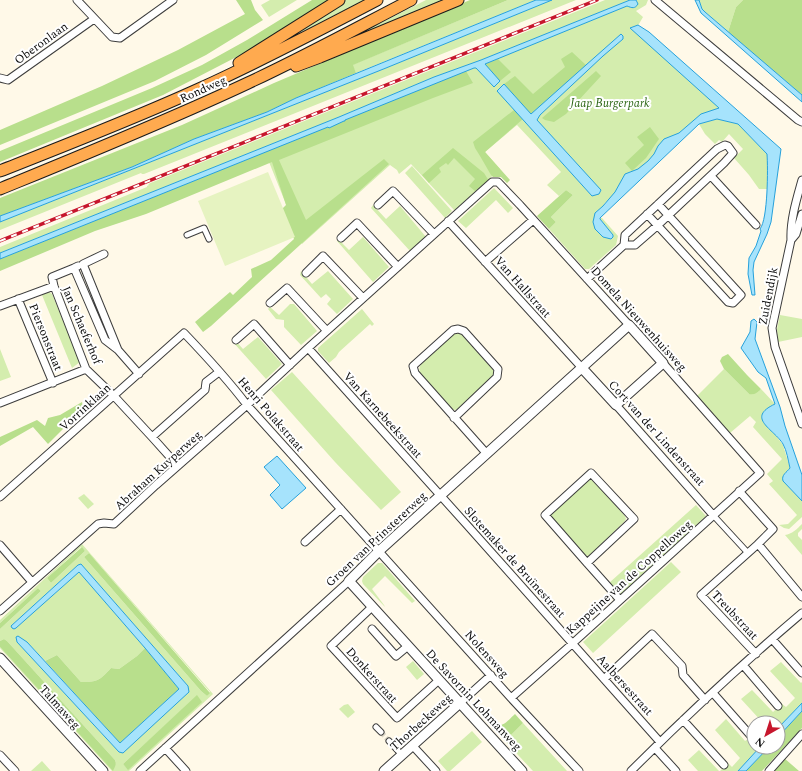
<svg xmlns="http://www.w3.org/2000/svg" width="802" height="771" font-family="Spectral,serif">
  <rect width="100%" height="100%" fill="#fff9e8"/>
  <path fill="#d4edae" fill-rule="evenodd" d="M270,0H297L269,17L261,5Z
    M345,0H365L301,32L270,46Z
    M426,0H447L324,52Z
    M508,0H536L356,73L352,65Z
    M552,0H576L144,174H142L141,173L0,230V222L386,68Z
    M605,0H630L481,60L434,77L339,117L0,253V247L147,187V186L149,185L148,184Z
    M636,0H648L646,5L636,11L643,17L636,29L727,111L700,120L605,203L593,222C596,233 601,236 611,239L600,218H602L618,236L616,245L589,269H585L549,229L556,222L551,217L573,195L566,190L559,196L547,185L561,172L517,125L485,152L500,169L455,210H454L411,164L399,174L397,170L390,165L302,244L265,152L627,6L634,8L637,1Z
    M699,0H743L736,7L728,32L702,9Z
    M717,119L738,124L767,154L768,171L767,189H759L749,175L734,158L743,149L729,134L722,142L719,140L715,144L705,134L699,124Z
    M412,166L452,211L445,218L405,173Z
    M494,188L513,208L508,213L496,200L466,228L458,221Z
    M373,205L386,219L400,206L426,237L410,251L371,208Z
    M363,237L389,267L373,282L337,241L339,240L349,250Z
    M301,271L312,284L328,271L353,299L337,314L327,304L331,299L326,294L321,298L300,275Z
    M49,292L52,294L80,362L72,368L42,295Z
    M290,304H294L317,331L301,345L284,327V320L276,319L268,309L270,307L279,315Z
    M362,309L374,324L372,326L370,324L339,352L336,357L329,363L318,351V348Z
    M780,315L802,319V337L778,342L777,329Z
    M458,333L461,334L492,368L494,372L495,375L458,409L455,410L452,409L420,374C419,369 419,367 422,363L454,334Z
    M258,337L282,364L266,379L232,341L234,339L243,349Z
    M0,349L11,377L0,381Z
    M724,369L749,394L758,392L761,389L775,404L770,406L774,433L783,445L790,468L783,476V481L802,501V517L789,529L784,528L779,525L788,524L797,515L769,484L773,481L767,474L782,459L753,427L756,422L750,416L730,433L697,396Z
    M292,372L401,492L381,510L335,462L271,390Z
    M590,479L593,480L625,516L626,519L624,522L591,554L588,556L584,555L552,519L551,515L552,512L587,481Z
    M84,494L94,504L88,509L78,498Z
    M696,505L706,516L620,595L609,583Z
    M802,524V529L798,533V536L802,540V555L785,535C792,534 797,529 802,524Z
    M82,544L213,694L129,771H112L0,648V647L113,770L116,762L115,760L7,641L4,639L0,641V629L41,591L38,588L0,623V620ZM81,547L85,551L51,583L47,578ZM89,553L210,692L207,696L201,691L84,557ZM81,564L188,686V692L119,752L17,642L16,637L27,642L45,661L57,655L81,682C98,682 100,680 111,668L119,669L137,656L145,648L79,572L50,598L11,626L78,565ZM197,696L201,702L128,769L123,764Z
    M671,562L681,572L593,653L583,642Z
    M378,563H382L415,601L412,603L385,576L372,589L384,605L385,607L363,584L362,581L363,577Z
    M413,661L424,674L417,680L406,667Z
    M781,662L801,683L802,682V703L778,728V723H763L741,699L752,690L773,712L782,704L786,707L795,698L770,671Z
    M348,704L355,712L348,718L339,709L344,705Z
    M726,719L745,741L754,735V747H760L738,771H720L728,763L732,767L740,758L715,730Z
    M523,723L567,771H533L505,741Z
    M472,731L482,742L450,771H447L438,761Z
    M699,750L719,771H698L688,760Z
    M42,761L51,771H31Z"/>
  <path fill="#b8df8c" d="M236,0H251L255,10L263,20L206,55L155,81L0,145V130L102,86L178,50L245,14Z
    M312,0H331L248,51L163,95L0,162V151L152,88L202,65L247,40Z
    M470,0H508L353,65L356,73L296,98L267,112L194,139L132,167L0,216V198L182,125L274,83Z
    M743,0H802V95L728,32L736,7Z
    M572,52L586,65L531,114L504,84L515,76L533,94L565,67L561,59Z
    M498,59L511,72L500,81L485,64Z
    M466,71L473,83L433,98L279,160L306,220L384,159L389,164L211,326L203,332L195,322L230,292L233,295L252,277L251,269L271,260L294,239L282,209L286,205L272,162L146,214L95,231L0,271V259Z
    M596,71L601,76L566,114L554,122L545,120L542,118Z
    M514,110L523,119L485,152L510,180L507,183L501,177H493L491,175L480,156L475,148L473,142Z
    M650,127L659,139L646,158L632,171L625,163L644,145L637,137Z
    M453,148L484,173L489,181L475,191L469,186L475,179L454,158L448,165L446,163L439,168L441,172L429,183L422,175Z
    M566,190L573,195L551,217L556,222L549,229L537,216Z
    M728,354L747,375L761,389C758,393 754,395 749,394L724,369L720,361L722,357Z
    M82,402L83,409L48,444L33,427L0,446V437L37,420L45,426L48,418L60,415Z
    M82,547L85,551L51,583L47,578Z
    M89,553L210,693L207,696L201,691L84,557Z
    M38,588L41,591L0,629V623Z
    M4,639L7,641L115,760C117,763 115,767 113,771L0,647V641Z
    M145,648L179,689L120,743L45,661L57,655L81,682C98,682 100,680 111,668L119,669L137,656Z
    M197,695L202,702L128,770L123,764Z
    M802,711V728L762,771H746L769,747H778V737Z
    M486,714C489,717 492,722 495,724C503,729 510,718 515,714L523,723L505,741L482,716Z
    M784,758L799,771H773Z"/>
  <path fill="#e6f3c1" d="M268,172L295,237L225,266L198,201Z"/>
  <path fill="#a6e3fc" stroke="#26a1db" d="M536,0H552L386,68L0,222V216L132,167L194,139L267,112L296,98Z
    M630,0H636L638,4C635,9 632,8 627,6L485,64L500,81L494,87L476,68H474L345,120V121H344L329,128L328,127L0,259V253L339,117L434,77L481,60Z
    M695,0H699L702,9L705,12L802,95V102L701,13Z
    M638,25L649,32L781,149L771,222L767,234L754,262L753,270L755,295H752L748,274L749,258L756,246L761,231L760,229C768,219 768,168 767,154L738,124L717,119L699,124L600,218V219L613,235V237L611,239L603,237L595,229L593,222L595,213L603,206L615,192L625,174L638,169L648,161L654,154L658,146L664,139L679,133L701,114L719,108L630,28Z
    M621,34L623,36V39L603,56L540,115L537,120L601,190L599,194L592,196L497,91L504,84L531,114L586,65Z
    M754,319L757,322L755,339L780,407L785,426L802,475V501L783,481C781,475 787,472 790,468C788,460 787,451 783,444C774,429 745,418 775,404L766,378L758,372L741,348L750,332L751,321Z
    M277,456L306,488L282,509L270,495L280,485L264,467Z
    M81,564L188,686L189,692L123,753L119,752L17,642L16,637L18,636L27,642L120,743L179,689L145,648L79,572L16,628L14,629L12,628L11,626L78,565Z
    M802,703V711L778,737V728Z
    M760,747H769L746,771H738Z"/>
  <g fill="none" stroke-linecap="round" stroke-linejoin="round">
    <path stroke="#dad5c7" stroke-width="5" stroke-dasharray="5 2.5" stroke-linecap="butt" d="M381,732L389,741"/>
    <g stroke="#3d3d3d" stroke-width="7">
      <path id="pedestrian" d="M187,235L204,228L209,239
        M713,515L748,553
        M376,727L381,732
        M389,741L402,755"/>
    </g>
    <g stroke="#3d3d3d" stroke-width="9">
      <path id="minor" d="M77,0L112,37L120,38L173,0
        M655,0L798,120L802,122
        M0,78L8,80L94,19
        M711,176L756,225
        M802,180C797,198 790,220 791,240L772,328L775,347L802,424
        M378,205L393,191L434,234
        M647,214L728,302L733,303L741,295L658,204
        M448,221L582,368
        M341,238L357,223L398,267
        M791,240L796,234L802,214
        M104,254L83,264L118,350L139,374
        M485,262L533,220
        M78,266L74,268L105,340L118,350
        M74,268L52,277L54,286L86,369L114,396L152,437L178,466
        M306,273L323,256L363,298
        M587,279L624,245L625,235L717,149L725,145L728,146L733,153L724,163L658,225L635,245H624
        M18,299L53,383
        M270,303L287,288L327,331
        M0,306L54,286
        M236,340L254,324L290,365
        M308,348L467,525L660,742
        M0,403L86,369
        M616,405L713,515
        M454,418L497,377L498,369L464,331L458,329L453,330L413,366L415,373L487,454
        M152,437L205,390L206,382L219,372
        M591,473L634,519L587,563L545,515Z
        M739,491L773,529L758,544L802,597
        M0,497L184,333C206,356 228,380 247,405L511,698L579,771
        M305,542L341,509
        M0,545L32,582
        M587,563L620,600
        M372,607L331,646L397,718L439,680
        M0,611L98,524L104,523L114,524L156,485L247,405L308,348L492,182H498L520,205L629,325
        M372,629L396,656L408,646
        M772,639L802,673
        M756,654L701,595L758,544
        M743,665L778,706
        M604,679L652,634L682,666L683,675L705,700
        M713,693L751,736
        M511,698L573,643L760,473L663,363
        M460,703L491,675
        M683,720L724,765
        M412,745L436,771
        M165,748L186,771
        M655,748L676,771
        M0,755L15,771
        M140,771L349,581
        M631,771C686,716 743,663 802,613
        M769,771L802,734"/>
    </g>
    <g stroke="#3d3d3d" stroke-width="11">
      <path id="tertiary" d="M0,658L103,771
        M384,771L460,703
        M522,771L349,581L379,551L629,325L663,363L616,405L582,368"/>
    </g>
    <g stroke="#1b1b1b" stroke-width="13">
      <path id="trunk" d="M239,63L339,0
        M296,66L320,57L458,0
        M0,171C66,145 133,119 199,89C259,62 318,31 377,0
        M0,189C83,155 167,121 248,83C304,57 357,28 411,0"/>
    </g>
    <use href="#pedestrian" stroke="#fff" stroke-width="5"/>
    <use href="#minor" stroke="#fff" stroke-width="7"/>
    <use href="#tertiary" stroke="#fff" stroke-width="9"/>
    <use href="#trunk" stroke="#ffaa4f" stroke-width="11"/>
    <g stroke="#c7162d" stroke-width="3.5">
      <path id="rail" d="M0,241L597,0"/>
    </g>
    <use href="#rail" stroke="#fff" stroke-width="2" stroke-dasharray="6" stroke-linecap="butt"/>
  </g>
  <g text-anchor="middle" stroke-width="4" stroke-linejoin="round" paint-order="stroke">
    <g font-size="12" fill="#0a0a0a" stroke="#fff">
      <text transform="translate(41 43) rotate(-36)" y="4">Oberonlaan</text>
      <text transform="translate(203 89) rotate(-24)" y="4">Rondweg</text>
      <text transform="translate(523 287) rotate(48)" y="4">Van Hallstraat</text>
      <text transform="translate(768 296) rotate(-79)" y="4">Zuidendijk</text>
      <text transform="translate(639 319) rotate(48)" y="4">Domela Nieuwenhuisweg</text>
      <text transform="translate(82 325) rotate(67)" y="4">Jan Schaeferhof</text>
      <text transform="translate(46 337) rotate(68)" y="4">Piersonstraat</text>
      <text transform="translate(85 407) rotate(-42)" y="4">Vorrinklaan</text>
      <text transform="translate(271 414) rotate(49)" y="4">Henri Polakstraat</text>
      <text transform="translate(383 415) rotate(48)" y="4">Van Karnebeekstraat</text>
      <text transform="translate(657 433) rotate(48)" y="4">Cort van der Lindenstraat</text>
      <text transform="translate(158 470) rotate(-42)" y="4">Abraham Kuyperweg</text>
      <text transform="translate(376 539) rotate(-43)" y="4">Groen van Prinstererweg</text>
      <text transform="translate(515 562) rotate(48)" y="4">Slotemaker de Bruïnestraat</text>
      <text transform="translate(629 577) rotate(-42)" y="4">Kappeijne van de Coppelloweg</text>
      <text transform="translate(735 615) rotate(47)" y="4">Treubstraat</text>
      <text transform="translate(487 654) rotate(48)" y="4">Nolensweg</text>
      <text transform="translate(372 675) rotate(48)" y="4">Donkerstraat</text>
      <text transform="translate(625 685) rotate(48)" y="4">Aalbersestraat</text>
      <text transform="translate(474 700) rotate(47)" y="4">De Savornin Lohmanweg</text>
      <text transform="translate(60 707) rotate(48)" y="4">Talmaweg</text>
      <text transform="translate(421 722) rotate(-42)" y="4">Thorbeckeweg</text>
    </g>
    <g font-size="12" font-style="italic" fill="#2d6716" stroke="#fff">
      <text x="610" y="107">Jaap Burgerpark</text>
    </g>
  </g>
  <g transform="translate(766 735) rotate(219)"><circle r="19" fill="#ffffff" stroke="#9d9d9d"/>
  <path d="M0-3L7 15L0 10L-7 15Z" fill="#c7162d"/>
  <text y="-6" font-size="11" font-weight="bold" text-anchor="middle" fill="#0a0a0a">N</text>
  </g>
</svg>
